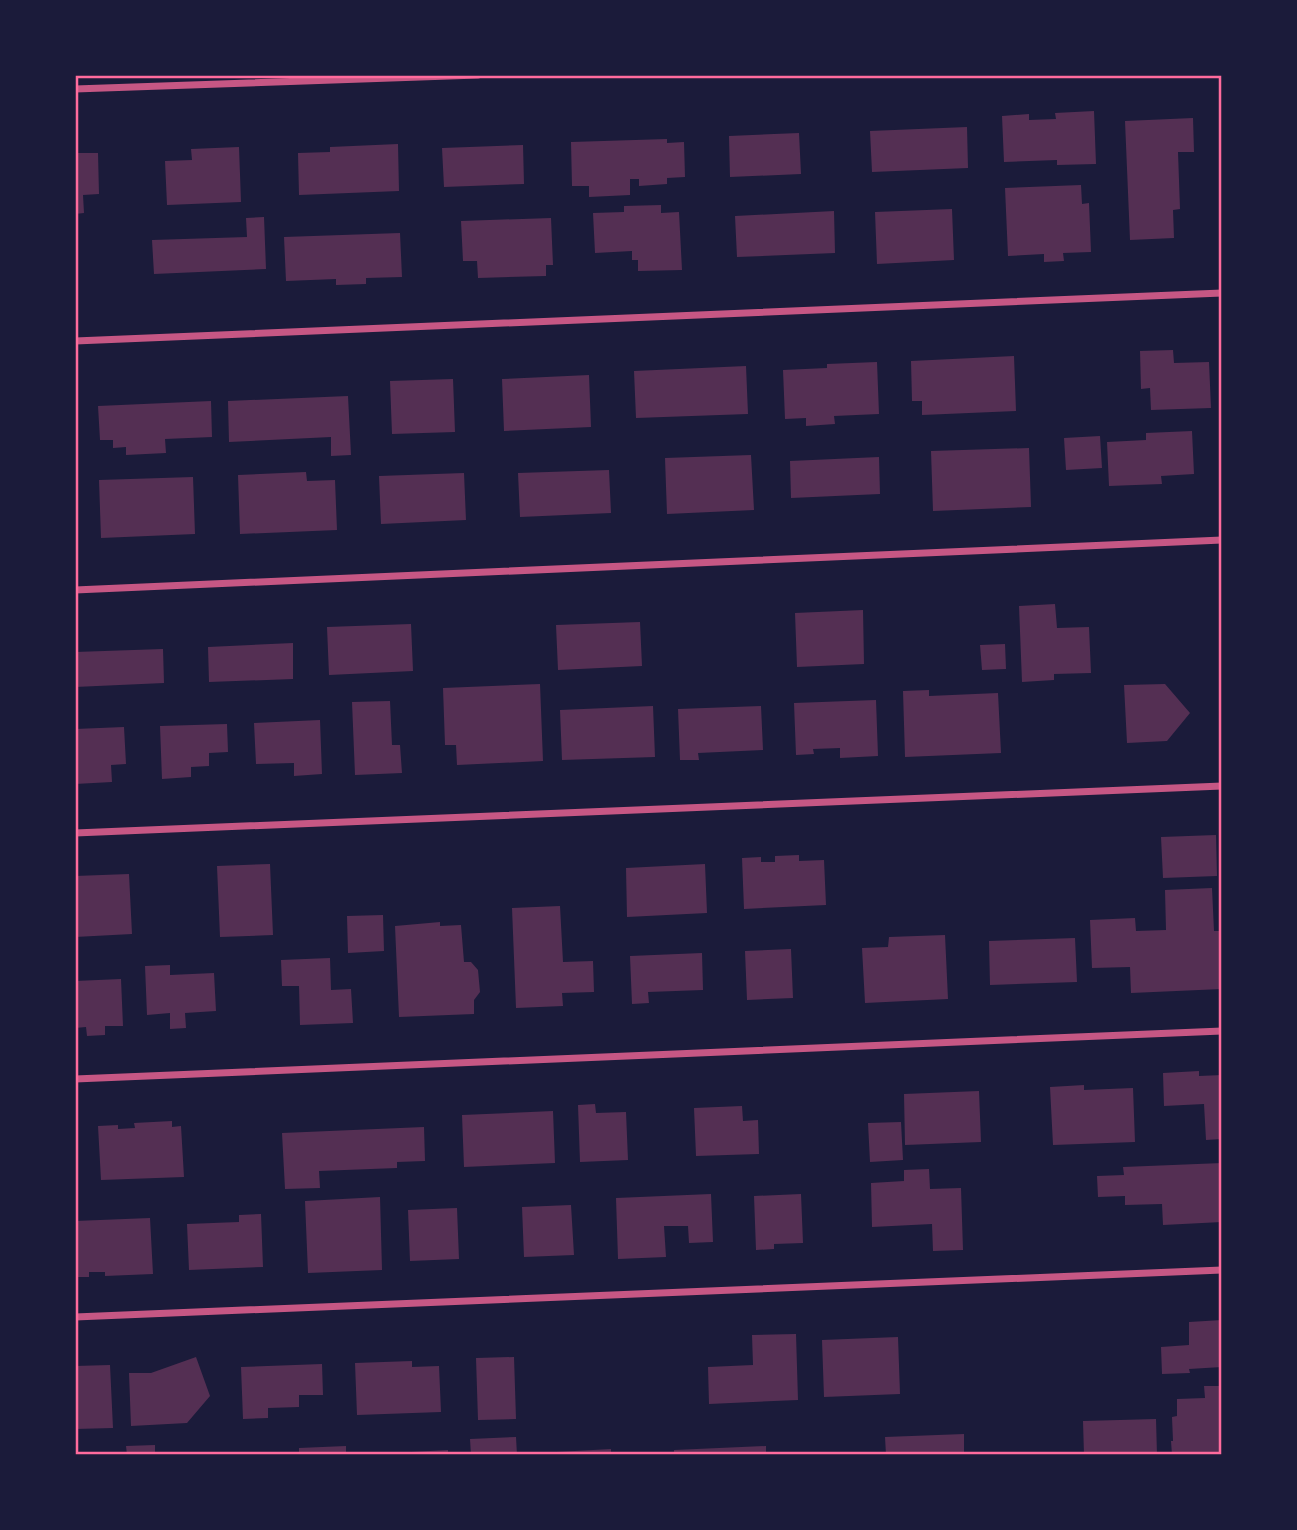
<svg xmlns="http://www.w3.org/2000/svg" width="1297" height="1530" font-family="Cabin,sans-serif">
  <rect width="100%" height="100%" fill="#1b1b3a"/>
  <path fill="#542f53" d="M1094,111L1096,164L1057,165V160L1004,162L1002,116L1029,114V120L1056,119L1055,113Z
    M1193,118L1194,152H1178L1180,209L1173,210L1174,238L1130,240L1125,121Z
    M967,127L968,168L872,172L870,131Z
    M799,133L801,174L730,177L729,136Z
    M667,139V143L684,142L685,177L667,178V184L639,186V179H630V195L589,197V186H572L571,142Z
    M398,144L399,191L299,195L298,153L330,152V147Z
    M523,145L524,184L444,187L442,148Z
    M239,147L241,202L167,205L165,161L192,160L191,149Z
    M75,153H98L99,194L83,195L84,213L75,214Z
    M1081,185L1082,204L1089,203L1091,252L1063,253L1064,261L1044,262V254L1008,256L1005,188Z
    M661,205V213L679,212L682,270L638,271V260H632V251L595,253L593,213L624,212V206Z
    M952,209L954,260L877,264L875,212Z
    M834,211L835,253L737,257L735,216Z
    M264,217L266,269L154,274L152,240L247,237L246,218Z
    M551,218L553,265H546V276L478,278L477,261H463L461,221Z
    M400,233L402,277L366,278V284L336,285V279L286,281L284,237Z
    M1173,350L1174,363L1209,362L1211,408L1151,410L1150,388L1141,389L1140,351Z
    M1014,356L1016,411L922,415V401H912L911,361Z
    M877,362L879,414L834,416L835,424L806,426V418L785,419L783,370L827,368V364Z
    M746,366L748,414L636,418L634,371Z
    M589,375L591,427L504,431L502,379Z
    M453,379L455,432L392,434L390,381Z
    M348,396L351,455L331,456V437L229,442L228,401Z
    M211,401L212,437L165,439L166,453L126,455V447L113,448V440H100L98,406Z
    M1192,431L1194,474L1161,476L1162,484L1109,486L1107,442L1146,440V433Z
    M1100,436L1102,468L1066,470L1064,438Z
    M1029,448L1031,507L933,511L931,451Z
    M751,455L754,510L667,514L665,458Z
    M879,457L880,494L791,498L790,461Z
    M609,470L611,513L520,517L518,473Z
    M306,472L307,481L335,480L337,530L240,534L238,475Z
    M464,473L466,520L381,524L379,476Z
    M193,477L195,534L101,538L99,480Z
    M1055,604L1057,628L1089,627L1091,673L1054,674V680L1022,682L1019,606Z
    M863,610L864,664L797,667L795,613Z
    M640,622L642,666L558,670L556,625Z
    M411,624L413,671L329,675L327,627Z
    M293,643V679L209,682L208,647Z
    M1005,644L1006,669L982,670L980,645Z
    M163,649L164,683L75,687V652Z
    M540,684L543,761L457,765L456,745H445L443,688Z
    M1165,684L1190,713L1167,741L1127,743L1124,685Z
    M929,690V696L998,693L1001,753L905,757L903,691Z
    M876,700L878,756L840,758V748L813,749L814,754L796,755L794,703Z
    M390,701L392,745H400L402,773L355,775L352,702Z
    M653,706L655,757L562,760L560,710Z
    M761,706L763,750L698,753L699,760H680L678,709Z
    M320,720L322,774L294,776V763L256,764L254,723Z
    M227,724L228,752L209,753V766L191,767V777L162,779L160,726Z
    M124,727L126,764L111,765L112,782L75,784V729Z
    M1216,835L1217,876L1163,878L1161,837Z
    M799,855V861L824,860L826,905L744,909L742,858L761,857V862H775V856Z
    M270,864L273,935L220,937L217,866Z
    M705,864L707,913L627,917L626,868Z
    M129,874L132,934L75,937V876Z
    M1212,888L1214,931H1222V989L1131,993L1130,967L1092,968L1090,920L1135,918L1136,931L1166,930L1165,890Z
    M560,906L563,962L593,961L594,992L562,993L563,1006L516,1008L512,908Z
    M383,915L384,951L348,953L347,916Z
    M440,922V926L461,925L464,962H471L478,970L480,992L474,1000V1014L399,1017L395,926Z
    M945,935L948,999L865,1003L862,948L888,947L889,937Z
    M1075,938L1077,982L990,985L989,941Z
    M791,949L793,998L747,1000L745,951Z
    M702,953L703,990L648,992L649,1003L632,1004L630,956Z
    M330,958L331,990L351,989L353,1023L300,1025L299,986H282L281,960Z
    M170,965V975L214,973L216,1011L185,1013L186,1028L170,1029V1013L147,1015L145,966Z
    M121,979L123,1026H105V1035L87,1036L86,1027L75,1028V981Z
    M1199,1071V1076L1222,1075V1139L1206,1140L1204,1104L1164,1106L1163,1073Z
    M1084,1085V1090L1133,1088L1135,1142L1053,1145L1050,1087Z
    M979,1091L981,1142L905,1145L904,1094Z
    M595,1104L596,1113L626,1112L628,1160L580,1162L578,1105Z
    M742,1106L743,1121L758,1120L759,1154L696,1156L694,1108Z
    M553,1111L555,1163L464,1167L462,1115Z
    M172,1121V1127L181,1126L184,1177L101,1180L98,1126L118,1125V1129L135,1128L134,1123Z
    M901,1122L903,1160L870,1162L868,1123Z
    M424,1127L425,1161L397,1162V1168L319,1171L320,1188L285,1189L282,1133Z
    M1222,1163V1222L1163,1225L1162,1204L1125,1205V1196L1098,1197L1097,1176L1124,1175L1123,1167Z
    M929,1169L930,1189L961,1188L963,1250L933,1251L932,1224L872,1227L871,1183L904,1181V1170Z
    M711,1194L713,1242L689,1243L688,1226H664L666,1257L618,1259L616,1198Z
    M801,1194L803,1243L774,1244V1249L756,1250L754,1196Z
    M380,1197L382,1270L308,1273L305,1201Z
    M571,1205L574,1255L524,1257L522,1207Z
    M457,1208L459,1259L410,1261L408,1210Z
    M261,1214L263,1267L189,1270L187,1224L239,1222V1215Z
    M150,1218L153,1274L105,1276V1272H89V1277H75V1221Z
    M1222,1320V1367L1189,1369L1190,1373L1162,1374L1161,1347L1189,1345V1322Z
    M796,1334L798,1400L709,1404L708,1367L753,1365L752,1335Z
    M898,1337L900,1394L824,1397L822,1340Z
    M196,1357L210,1396L187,1423L131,1426L129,1373H151Z
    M514,1357L516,1419L478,1420L476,1358Z
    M412,1361V1367L439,1366L441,1412L357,1415L355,1363Z
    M322,1364L323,1395H299V1407L268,1408V1418L243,1419L241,1367Z
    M110,1365L113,1428L75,1429V1366Z
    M1204,1386H1222V1455H1172L1171,1441H1173L1172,1417L1177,1416V1399L1205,1398Z
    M1156,1419L1157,1455H1084L1083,1421Z
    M964,1434V1455H886L885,1437Z
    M516,1437L517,1455H471L470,1439Z
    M155,1445V1455H127L126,1446Z
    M346,1446V1455H299V1448Z
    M766,1446V1455H674V1450Z
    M611,1449V1455H538V1453Z
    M448,1450V1455H393V1453Z"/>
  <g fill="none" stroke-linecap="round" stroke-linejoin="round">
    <path stroke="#c65784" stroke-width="7" d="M75,89L478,75
      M75,341L1222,293
      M75,590L1222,540
      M75,833L1222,786
      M75,1079L1222,1031
      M75,1317L1222,1270"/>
  </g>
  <rect width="1297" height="1530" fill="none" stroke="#1b1b3a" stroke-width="154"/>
  <rect x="77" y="77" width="1143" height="1376" fill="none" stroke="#ff6b9d" stroke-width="2.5"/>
</svg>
